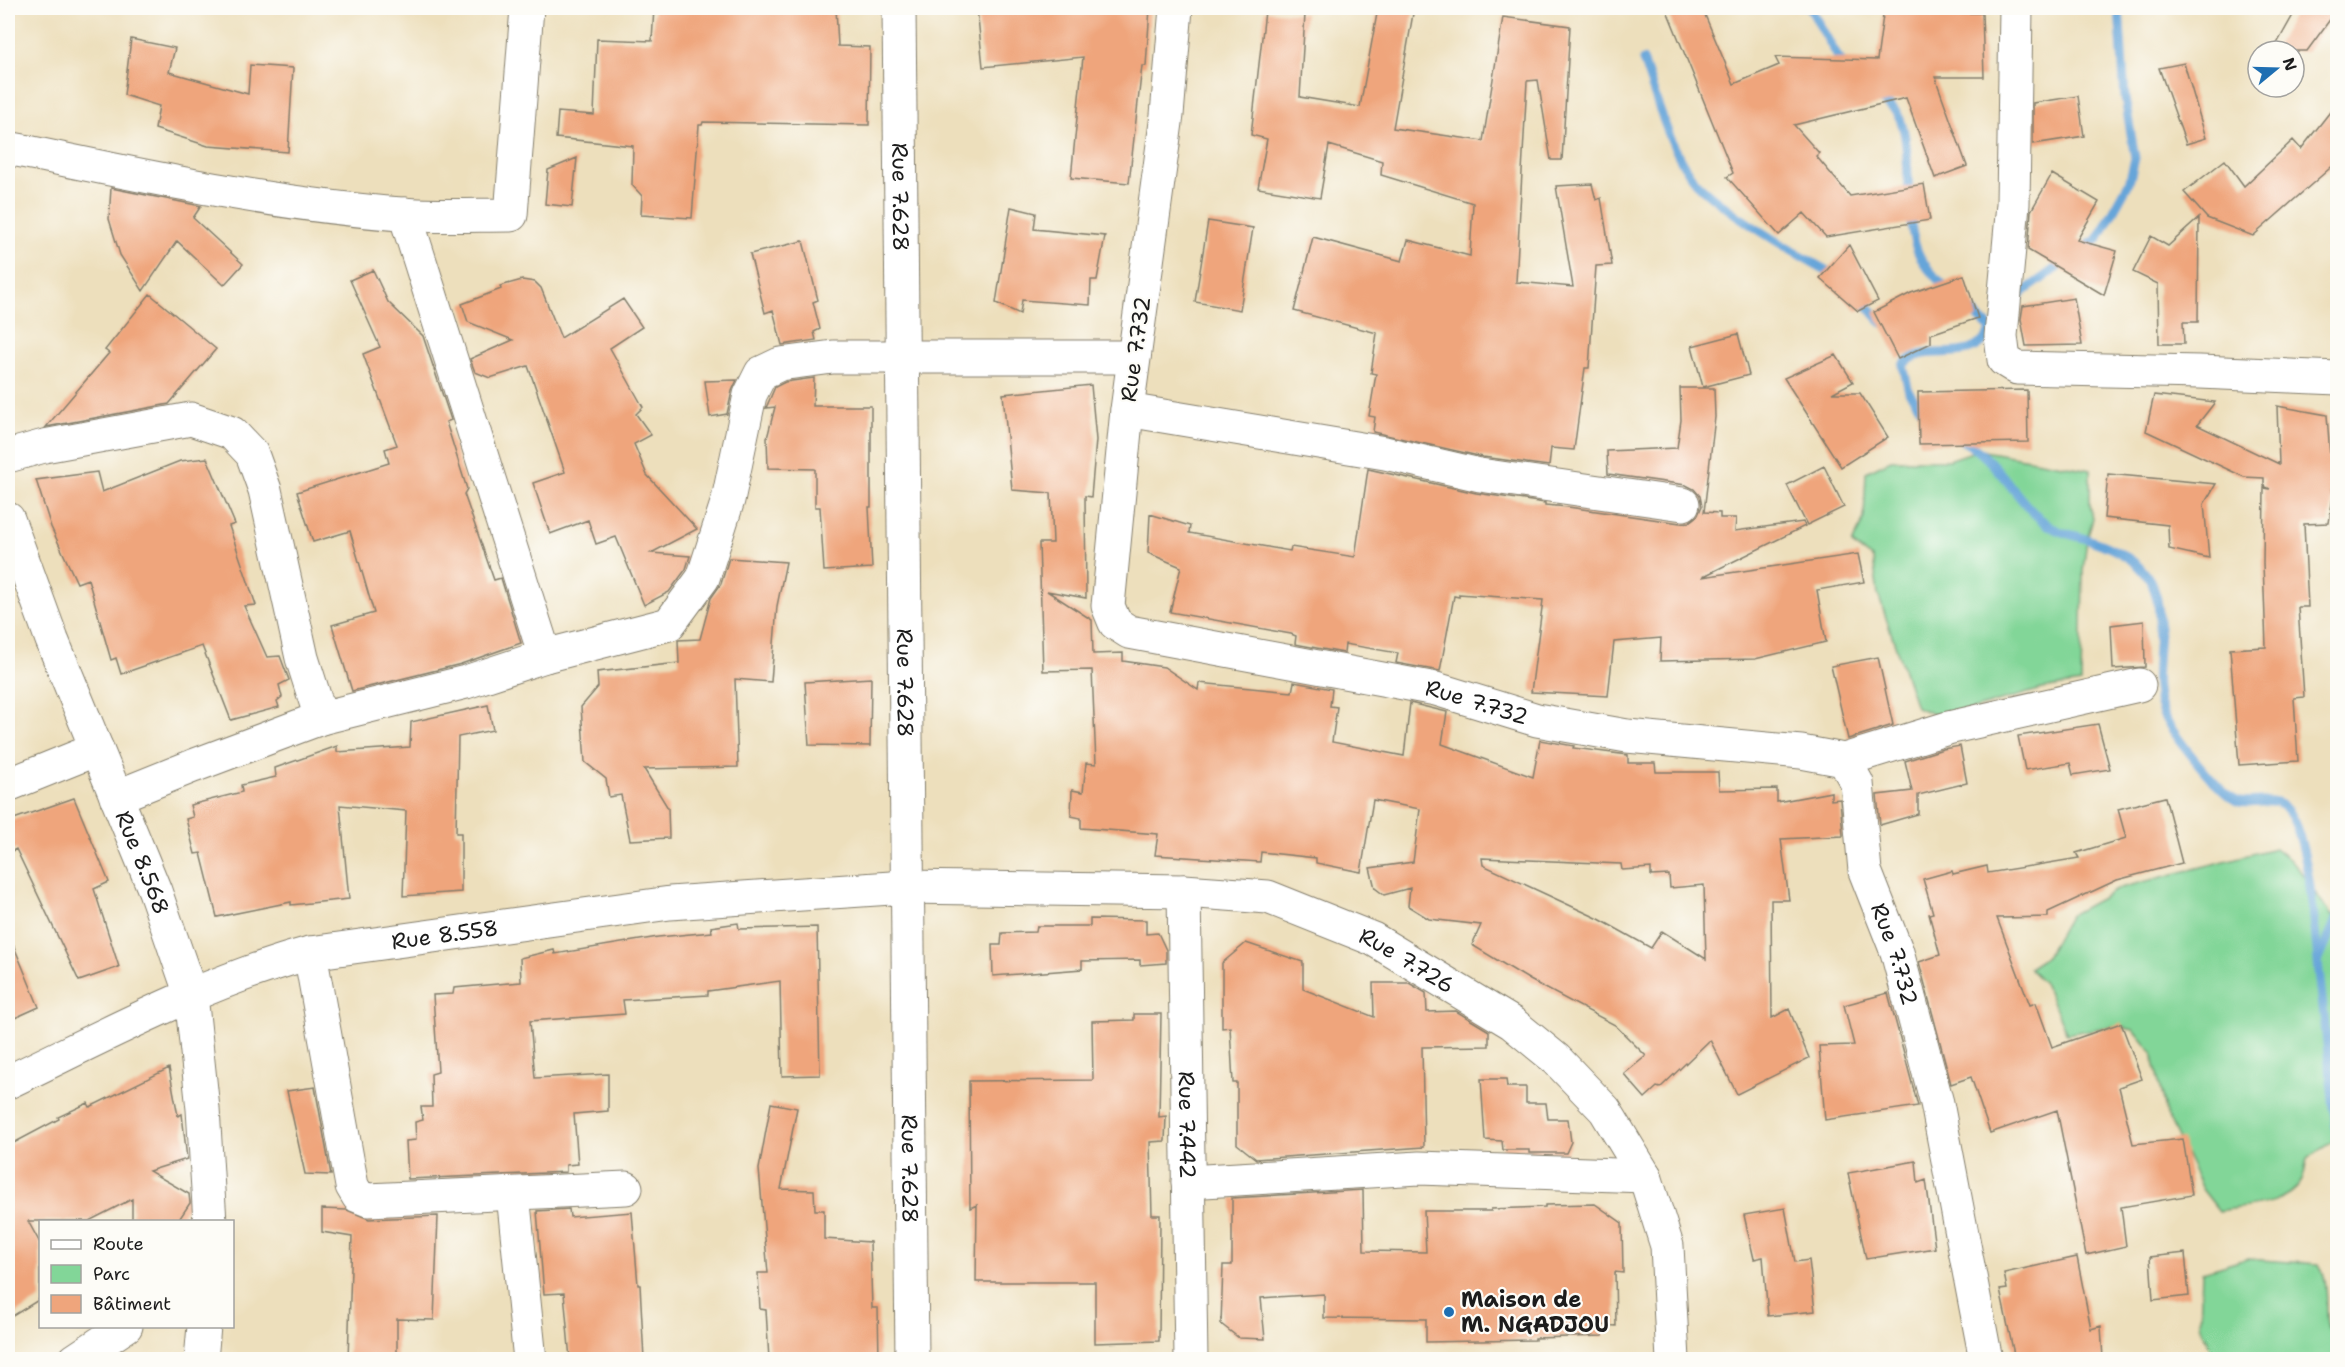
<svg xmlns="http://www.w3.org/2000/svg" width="2345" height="1367" font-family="'Shantell Sans',sans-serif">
  <rect width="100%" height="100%" fill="#fdfcf7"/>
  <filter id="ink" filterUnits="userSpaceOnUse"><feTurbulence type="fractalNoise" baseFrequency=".0167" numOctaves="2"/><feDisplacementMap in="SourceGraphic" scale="12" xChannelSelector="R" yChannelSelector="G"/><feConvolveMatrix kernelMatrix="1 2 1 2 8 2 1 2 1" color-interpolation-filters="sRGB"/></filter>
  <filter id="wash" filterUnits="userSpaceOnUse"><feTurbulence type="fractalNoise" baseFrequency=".008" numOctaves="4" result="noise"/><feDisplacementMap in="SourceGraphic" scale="24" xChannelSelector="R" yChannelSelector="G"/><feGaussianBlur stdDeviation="1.35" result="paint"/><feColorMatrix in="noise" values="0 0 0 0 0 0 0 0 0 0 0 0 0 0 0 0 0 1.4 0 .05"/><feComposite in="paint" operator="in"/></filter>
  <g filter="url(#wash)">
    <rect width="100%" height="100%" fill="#eddfbc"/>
    <path fill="#82d698" stroke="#4f795a" stroke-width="1.5" d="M1978,450L2090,470V504L2093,519L2087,539L2083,571L2081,683L2042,689L1956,714L1935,715L1916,707L1878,594L1873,559L1852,544L1864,519L1866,472L1891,460H1949Z
      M2275,848L2295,864L2337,923V1139L2307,1159C2305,1166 2305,1176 2301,1182C2286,1207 2245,1206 2219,1211L2202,1189L2165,1111L2152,1052L2134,1030L2112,1026L2067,1034L2044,983L2029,968L2046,957L2070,915L2120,888Z
      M2246,1259L2319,1264C2330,1285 2325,1301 2328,1323C2330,1336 2339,1346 2337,1359H2214L2200,1324L2202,1272Z"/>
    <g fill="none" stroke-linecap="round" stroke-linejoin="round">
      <path stroke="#66a5d9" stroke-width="9" d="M1810,8L1844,68
        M1643,60C1656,97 1668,143 1690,175C1697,186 1710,195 1720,203C1757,231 1796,254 1837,276
        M1876,97C1884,102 1893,106 1898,115C1909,133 1907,175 1909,197
        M1910,213C1913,252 1921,265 1950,291
        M2082,249L2098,239L2129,183L2135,158L2125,98L2119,8
        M1860,297L1882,323
        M2014,303L2022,293L2066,261
        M1969,308L1992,330
        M1925,414L1909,392L1903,365C1927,339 1968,369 1991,332
        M1958,438C1964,442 1971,445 1977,450C2006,472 2021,509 2053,528C2061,533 2073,535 2083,538C2104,544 2132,556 2145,573C2177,613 2141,676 2166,720C2177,738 2218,793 2237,801C2252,807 2271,795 2285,808C2308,829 2315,929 2318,962
        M2338,915L2318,962L2338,1144"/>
    </g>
    <g id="blocks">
      <path fill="#efa57c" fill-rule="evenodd" d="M654,8H836L838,46L870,47L869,125L703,122L702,125H699L692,218L641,215L642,196L632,185L633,146L556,138L558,112L594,115L597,39L652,41Z
        M977,8H1150L1146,66H1142L1129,183L1071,178L1083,57L983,67Z
        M1378,8H1414L1393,128L1483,141L1503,17L1570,26L1562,160H1551L1538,80L1527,81L1516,282L1573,287L1556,186L1592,184L1596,200L1601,198L1612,265L1596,266L1589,368H1585L1574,450L1551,448L1549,466L1483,457L1373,432L1375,417L1369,416L1376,374L1371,373L1377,333L1294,311L1313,237L1402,261L1408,240L1470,256L1473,203L1381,175L1382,161L1329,145L1320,198L1258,188L1267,139L1251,135L1265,11L1305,14L1300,97L1360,107Z
        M1666,8H1702L1734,84L1779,65L1775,57L1877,60L1884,8H1933L1932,14L1982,13L1984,77H1935L1967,166L1935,178L1906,98L1794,125L1819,153L1816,156L1850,196L1924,184L1930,220L1826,237L1804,213L1779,235L1727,177L1733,173Z
        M2297,8H2337V10L2307,51H2273Z
        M131,39L175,48L169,72L248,94L250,65L293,68L288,152L208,146L155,129L159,106L124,95Z
        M2184,63L2206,138L2186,144L2159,68Z
        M2078,96L2084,136L2033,144V103Z
        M2337,103V162L2253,236L2207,218L2184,192L2225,160L2244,186L2293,140L2301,149Z
        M577,158L572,207L545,204L548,170Z
        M2052,174L2099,202L2077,240L2117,251L2104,295L2028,250L2031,211Z
        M111,188L201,206L193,218L243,264L224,285L177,241L143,291L120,255L109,219Z
        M1011,207L1036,213L1034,229L1105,236L1097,280H1091L1090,305L1022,300L1020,314L996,303Z
        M2199,218L2198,322H2183L2184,344H2159L2158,284L2133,272L2151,236L2168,246Z
        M1208,221L1253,228L1240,310L1195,302Z
        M803,241L818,300L813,302L820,329L814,332L816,340L782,345L773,310L765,313L750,254Z
        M1849,245L1878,301L1858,311L1820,278Z
        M373,270L388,302L423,336L451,420L446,422L467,489L464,494L494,580L501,578L521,643L461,664L352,691L332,625L374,613L350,531L313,542L297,492L389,463L385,449L397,445L363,354L380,347L350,280Z
        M1964,275L1978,318L1931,334V343L1898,359L1874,312L1911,293Z
        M522,280L535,282L541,288L561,338L623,299L642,327L610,348L643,407L636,414L651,435L634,444L647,475L697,529L651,553L690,556L686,569L669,592L644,605L616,537L596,544L588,520L550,534L533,483L565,472L528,366L490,378L475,372L470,359L513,340L468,322L462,304L501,289L500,286Z
        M150,294L216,349L169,404L46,427L109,353L105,350Z
        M2074,298L2082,345L2026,346L2021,319L2023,306Z
        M1738,334L1749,375L1703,387L1692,346Z
        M1836,355L1853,382L1832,393H1860L1888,437L1841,467L1784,378Z
        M814,378L813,406H871V507H869L872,568L824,571L820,507H815V469L768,468L767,438L775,407L766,408L775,387L785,382Z
        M737,380L732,391L727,414L710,417L705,381Z
        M1091,385L1096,440L1091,497L1085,496L1086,598L1047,591L1092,620L1093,654L1123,653V661L1164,667L1198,690L1199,683L1292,692L1294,682L1332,689L1330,706L1337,707L1332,742L1404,756L1410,703L1447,712L1442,744L1533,777L1540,740L1574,746L1573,748L1628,755V763H1655L1656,772H1718L1719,790L1777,789V802L1831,792V800L1840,799L1843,836L1781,839L1789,900H1771L1772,1018L1789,1009L1809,1058L1737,1094L1710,1040L1660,1088L1657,1087L1645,1098L1624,1074L1646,1056L1615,1025L1530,980L1472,945L1481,925L1429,919L1408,906L1410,888L1384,895L1375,888L1370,868L1413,862L1420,809L1373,800L1361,872L1316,863V858L1261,852L1260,862L1155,855L1158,834L1081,828V818L1071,816L1072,790L1083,792L1086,763L1096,764L1092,670L1043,671L1039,543H1053L1051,493L1012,490L1003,394ZM1482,858L1621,864L1622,870L1651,868V876L1669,875L1670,888L1704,885L1706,959L1662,931L1651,948L1599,919L1483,865Z
        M1680,388H1714L1715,417L1704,512L1720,513V518H1736L1735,531L1803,522L1805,526L1702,577L1858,554L1864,582L1817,590L1826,642L1755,659L1660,661L1661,638L1614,642L1608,696L1531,692L1543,600L1459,594V597L1454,596L1440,671L1396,663L1398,653L1345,644L1344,653L1295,644L1296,636L1291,634L1170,612L1181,567L1148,553L1150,514L1190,526L1189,533L1290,551L1291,547L1355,557L1368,469L1476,493L1545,503V505L1568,507L1680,523L1689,522L1698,515L1702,506L1700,496L1694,489L1686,485L1608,474L1607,451L1677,448L1681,420Z
        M2027,390L2028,442L1919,444L1918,392Z
        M2154,395L2215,402L2197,425L2279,464L2277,406L2327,415L2333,497L2329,523L2304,524L2308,607H2298L2304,697L2294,698L2298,761L2239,765L2230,649L2266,647L2263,563L2264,488L2270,489L2264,486V478L2244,477L2146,431Z
        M207,458L235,524L229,526L256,605L244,606L267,657L280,656L289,680L279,685L282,697L277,701L279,707L231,720L202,646L121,674L116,658L111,660L88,579L77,583L51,527L36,480L97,472L102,492L180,461Z
        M1824,466L1844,507L1807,525L1787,485Z
        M2108,474L2216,484L2204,504L2209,558L2169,549L2168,525L2104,518Z
        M729,558L786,562L777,606L771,682L735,679L738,767L644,769L668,808L669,838L630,840L621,795L609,797L606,779L585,762L581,707L598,687L597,672L679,663L678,640L700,639L711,598L721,584Z
        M2144,621L2145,667L2113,669L2111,625Z
        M1878,657L1893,725L1848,739L1831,666Z
        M871,678L870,746L809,745L805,682Z
        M488,705L493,730L458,737L456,833H461V892L403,896L406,811L340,805L349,899L291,905V902L217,917L201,853L195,854L186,819L193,817L190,805L242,792L241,785L276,777L275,768L337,746V752L410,747L411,722Z
        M2098,724L2110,769L2073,775L2070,763L2025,770L2018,736Z
        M1960,746L1967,783L1918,795V814L1880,825L1877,795L1912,791L1905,761L1943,749Z
        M2165,797L2182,863L2117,880L2048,912V917L1997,918L2030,1005L2036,1003L2052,1047L2121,1023L2142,1079L2119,1087L2133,1144L2183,1139L2192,1195L2121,1207L2126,1246L2086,1255L2057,1110L1990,1133L1971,1077L1951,1084L1919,962L1940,955L1929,914L1933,913L1923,879L1952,871L1953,874L1987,866L1988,873L2079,858L2076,853L2126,838L2118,809Z
        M74,798L109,882L94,889L119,967L79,981L16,849L8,853V821Z
        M1090,919L1146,920V934L1158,933L1166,950V963L1140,965V960L1082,961V969L993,976L992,945H1001L1002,933L1036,932L1037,926H1090Z
        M738,923L739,929L817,927L820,1075L782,1076L780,981L708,991V995L623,1000L625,1014L530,1021L535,1078L608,1074V1111L574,1114L578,1164L566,1165V1172L408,1179L406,1141L416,1140L415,1122L423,1120L421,1107H432L431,1074L438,1072L433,995L453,994L454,988L521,982L520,958L554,950L555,954L658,937L712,932L711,927Z
        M8,932L39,1007L8,1021Z
        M1246,943L1303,962V989L1374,1017L1373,983H1409L1426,993L1427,1012L1456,1011L1489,1031V1046L1422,1047L1424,1147L1256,1159L1237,1144V1083H1233L1230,1027L1222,1028V963Z
        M1888,993L1918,1106L1825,1120L1819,1046L1854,1045L1844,1005Z
        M1134,1014H1161L1159,1117L1166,1116L1165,1141L1150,1142L1152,1215H1160L1159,1341L1095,1343V1282H976L977,1205L970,1208L969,1081L1093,1080L1092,1021L1134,1020Z
        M169,1068L178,1116L182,1114L187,1159L149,1171L189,1194L190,1203L178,1221H132V1199L89,1221H28L40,1243V1299L8,1319V1146L59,1119L58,1117L88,1103L90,1107Z
        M1481,1079H1506L1507,1087H1526V1103H1546L1548,1119H1568L1571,1142L1566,1153H1529V1150H1503L1502,1141L1485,1140Z
        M315,1087L331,1175L305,1174L287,1091Z
        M771,1103L797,1108L781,1189L814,1190L815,1210H824V1239L870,1242L872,1308H878L879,1359H769L766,1310L760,1309L758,1273H768L759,1169Z
        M1916,1161L1918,1183L1926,1180L1935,1248L1866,1259L1848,1173Z
        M1363,1190L1364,1251L1426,1252L1424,1211H1491V1209L1545,1207V1205L1595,1204L1622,1223L1623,1273L1615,1272L1616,1326L1603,1325V1336L1535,1338V1340L1426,1342V1319L1324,1318V1294L1261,1298L1265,1339L1239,1338L1221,1324L1223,1265H1232V1198Z
        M1785,1208L1795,1262L1809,1260L1815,1311L1768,1316L1763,1257L1754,1259L1744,1215Z
        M322,1209L347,1210L369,1219L438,1216L434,1320L397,1319V1359H348L352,1237L322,1232Z
        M569,1209L570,1217L632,1212L638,1285H640L644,1359H570L564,1293L544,1294L537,1211Z
        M2185,1253L2189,1296L2153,1300L2150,1257Z
        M2077,1257L2091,1329L2101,1326L2103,1359H2015L2000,1290L2007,1289L2004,1273Z"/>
    </g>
  </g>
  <g filter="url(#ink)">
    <use href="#blocks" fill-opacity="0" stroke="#847e6c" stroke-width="1.5"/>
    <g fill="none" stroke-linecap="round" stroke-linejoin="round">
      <g stroke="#847e6c" stroke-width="35">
        <g id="minor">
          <path id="s1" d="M1176,8L1167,115L1127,410L1108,606L1115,623L1129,632L1436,689L1537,720L1627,736L1801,752L1844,760L1857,783L1865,871L1897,952L1937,1103L1986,1360"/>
          <path d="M2016,8L2013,204L2001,336L2004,360L2017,368L2200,372L2338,378"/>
          <path d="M8,148C138,175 268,204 402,214C438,217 475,215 511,215L527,8"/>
          <path d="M405,214L545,656"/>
          <path d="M1127,410L1385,453L1480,475L1683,504"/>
          <path d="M8,456L44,446L191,419L232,433L252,454L265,490L302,658L321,718"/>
          <path id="s2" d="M8,519L52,640L155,891L191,995L203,1109L210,1222"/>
          <path d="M1844,760L1948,728L2139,685"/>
          <path d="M8,785L97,749"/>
          <path d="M116,797L193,766L321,718L466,682L545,656L669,624L703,578L728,500L750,395L761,373L780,364L833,357H1134"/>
          <path id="s3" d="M1184,891L1191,1360"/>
          <path d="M310,953L352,1186L358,1196L368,1200L626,1188"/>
          <path id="s4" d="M8,1082C106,1035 204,982 310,953L670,903L906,887L1184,891L1268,897L1373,939L1512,1023L1556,1059L1605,1110L1645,1176L1667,1246L1673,1360"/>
          <path d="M1188,1182L1419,1168L1645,1176"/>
          <path d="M513,1194L530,1360"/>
          <path d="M75,1360L126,1326"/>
          <path d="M201,1360L204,1326"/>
        </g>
      </g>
      <g stroke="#847e6c" stroke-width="35">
        <g id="major">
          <path id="s5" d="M899,8L912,1360"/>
        </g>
      </g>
      <use href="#minor" stroke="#fff" stroke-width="33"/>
      <use href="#major" stroke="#fff" stroke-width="33"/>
    </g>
  </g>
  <circle fill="#1f6fb2" stroke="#fdfcf7" stroke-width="2" cx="1449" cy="1312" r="6"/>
  <g text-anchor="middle" stroke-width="4.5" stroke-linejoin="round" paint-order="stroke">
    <g font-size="22" fill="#1c1c1c" stroke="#fdfcf7">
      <text dy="8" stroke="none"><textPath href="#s5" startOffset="189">Rue 7.628</textPath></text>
      <text transform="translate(1135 349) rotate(-82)" y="8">Rue 7.732</text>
      <text dy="8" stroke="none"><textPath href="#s5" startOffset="675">Rue 7.628</textPath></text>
      <text dy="8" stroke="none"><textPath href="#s1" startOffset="992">Rue 7.732</textPath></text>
      <text dy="8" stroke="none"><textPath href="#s2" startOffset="369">Rue 8.568</textPath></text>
      <text dy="8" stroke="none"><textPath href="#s4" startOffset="465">Rue 8.558</textPath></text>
      <text dy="8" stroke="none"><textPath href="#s1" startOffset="1568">Rue 7.732</textPath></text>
      <text dy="8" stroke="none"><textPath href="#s4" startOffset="1444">Rue 7.726</textPath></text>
      <text dy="8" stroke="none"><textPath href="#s3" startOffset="234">Rue 7.442</textPath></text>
      <text dy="8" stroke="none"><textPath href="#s5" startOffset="1161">Rue 7.628</textPath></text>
    </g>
    <g font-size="22" font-weight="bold" fill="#1c1c1c" stroke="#fdfcf7" text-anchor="start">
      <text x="1461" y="1307">Maison de<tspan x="1461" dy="25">M. NGADJOU</tspan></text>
    </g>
  </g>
  <rect width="2345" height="1367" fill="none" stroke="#fdfcf7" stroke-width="30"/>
  <rect x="39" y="1220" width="195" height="108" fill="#fdfcf7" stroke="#a3a29f" stroke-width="1.5"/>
  <rect x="51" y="1240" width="30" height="9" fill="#ffffff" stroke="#a3a29f" stroke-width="1.5"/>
  <text x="93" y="1250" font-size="18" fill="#1c1c1c">Route</text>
  <rect x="51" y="1265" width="30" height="18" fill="#82d698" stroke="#a3a29f" stroke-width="1.5"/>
  <text x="93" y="1280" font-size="18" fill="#1c1c1c">Parc</text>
  <rect x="51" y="1295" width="30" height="18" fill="#efa57c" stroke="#a3a29f" stroke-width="1.5"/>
  <text x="93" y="1310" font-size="18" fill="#1c1c1c">Bâtiment</text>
  <g transform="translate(2276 69) rotate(71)"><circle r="28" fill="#fdfcf7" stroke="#a3a29f" stroke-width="1.5"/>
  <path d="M0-4.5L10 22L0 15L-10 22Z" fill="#1f6fb2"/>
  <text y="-9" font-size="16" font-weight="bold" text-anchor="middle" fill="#1c1c1c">N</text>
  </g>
</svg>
